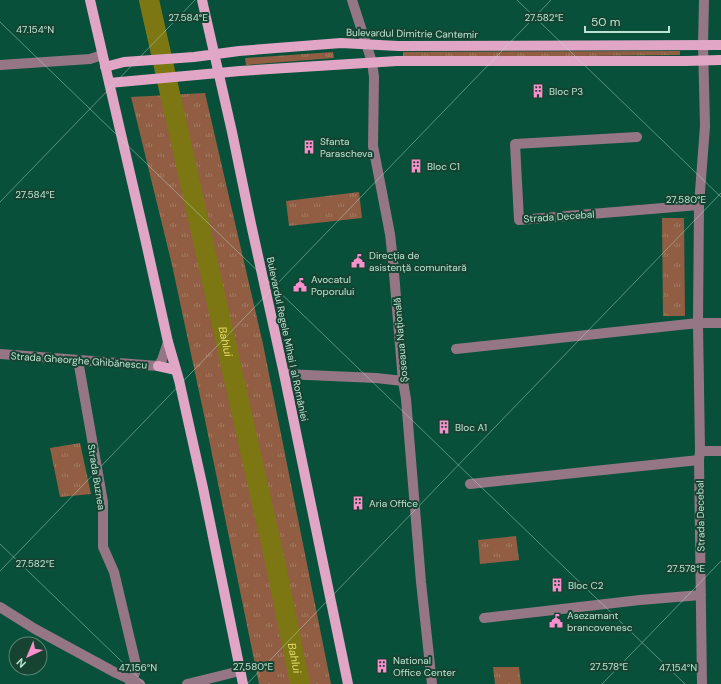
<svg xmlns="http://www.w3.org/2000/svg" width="721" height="684" font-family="'DM Sans',sans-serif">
  <defs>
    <pattern id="grass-tufts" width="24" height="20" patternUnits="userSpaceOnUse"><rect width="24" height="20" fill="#915d43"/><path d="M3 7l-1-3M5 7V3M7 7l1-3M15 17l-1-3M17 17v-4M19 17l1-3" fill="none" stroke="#a37c66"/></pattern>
  </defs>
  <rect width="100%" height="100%" fill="#08503a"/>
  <path fill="url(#grass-tufts)" d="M680,51V55L403,58V52Z
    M333,52L334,58L246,65L245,58Z
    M205,93L263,344L331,684H259L204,415L172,265L131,97Z
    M359,192L362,218L289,226L286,201Z
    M662,218H684L685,316H663Z
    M80,443L91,494L60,497L50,448Z
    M516,536L519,560L480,564L478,540Z
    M493,667H519L521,684H495Z"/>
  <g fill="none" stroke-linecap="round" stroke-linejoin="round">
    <path stroke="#7d7713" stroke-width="20" id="s1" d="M149,0L276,566L300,684"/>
    <path stroke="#947685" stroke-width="10" d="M352,0L372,62L374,77L373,146L390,234L393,261L403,381L406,399L421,582L432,684
      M0,65L90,59L102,55
      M637,137L515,144L519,220L699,205
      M456,349L698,323H721
      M0,354L158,366L162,360L168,342
      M78,360L103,502V547L114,572L136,665L135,673L130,684
      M284,374L376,378L403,381
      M700,451H721
      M470,484L699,460
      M0,607L35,629L116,673L140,684
      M484,618L640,600L701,595
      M187,684L240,671
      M702,684L699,460L700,451L698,323L699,205L705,126L703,45L704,0"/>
    <path stroke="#e1a5c5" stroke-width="10" d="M90,0L145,238L168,342L179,380L203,488L243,684
      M202,0L232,132L251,224L284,374L348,684
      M105,67L124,62L194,57L239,51L341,43L398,46L721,45
      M109,83L240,71L397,61H686L721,60
      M158,366L176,370"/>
  </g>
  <path fill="none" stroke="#bce3d1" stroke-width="1" stroke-opacity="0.45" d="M517,0L721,197M0,22L685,684M0,202L195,0M0,544L145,684M0,571L551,0M247,684L721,193M602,684L721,561"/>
  <defs>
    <g id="building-bare" transform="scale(1.08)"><path d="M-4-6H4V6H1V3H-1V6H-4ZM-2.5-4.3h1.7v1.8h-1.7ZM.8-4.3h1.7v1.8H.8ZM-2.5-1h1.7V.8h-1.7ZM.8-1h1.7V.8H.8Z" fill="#f890cb" stroke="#164332" stroke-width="2.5" paint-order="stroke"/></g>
    <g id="civic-bare" transform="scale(1.08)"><path d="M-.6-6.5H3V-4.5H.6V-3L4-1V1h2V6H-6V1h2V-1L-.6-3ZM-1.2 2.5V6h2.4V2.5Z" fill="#f890cb" stroke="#164332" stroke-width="2.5" paint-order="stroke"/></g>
  </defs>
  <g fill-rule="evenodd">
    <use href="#building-bare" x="538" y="91"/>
    <use href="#building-bare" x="309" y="147"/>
    <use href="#building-bare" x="416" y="166"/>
    <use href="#civic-bare" x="358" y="261"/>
    <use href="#civic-bare" x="300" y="285"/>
    <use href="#building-bare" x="444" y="427"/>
    <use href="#building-bare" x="358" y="503"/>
    <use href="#building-bare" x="557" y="585"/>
    <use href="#civic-bare" x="556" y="621"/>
    <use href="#building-bare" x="382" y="666"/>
  </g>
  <g text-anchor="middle" stroke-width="4" stroke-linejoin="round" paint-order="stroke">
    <g font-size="10" fill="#bce3d1" stroke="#164332">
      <text transform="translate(412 33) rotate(1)" y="4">Bulevardul Dimitrie Cantemir</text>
      <text transform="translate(559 216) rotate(-4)" y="4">Strada Decebal</text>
      <text transform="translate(288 339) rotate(78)" y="4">Bulevardul Regele Mihai I al României</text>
      <text transform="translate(400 340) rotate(-95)" y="4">Șoseaua Națională</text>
      <text transform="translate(79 360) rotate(4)" y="4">Strada Gheorghe Ghibănescu</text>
      <text transform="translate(97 477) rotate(81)" y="4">Strada Buznea</text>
      <text transform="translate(700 516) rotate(-91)" y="4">Strada Decebal</text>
    </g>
    <g font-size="10" fill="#bce3d1" stroke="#164332" text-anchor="start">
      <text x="549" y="95">Bloc P3</text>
      <text x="320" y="145">Sfanta<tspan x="320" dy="12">Parascheva</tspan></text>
      <text x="427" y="170">Bloc C1</text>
      <text x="369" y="259">Direcția de<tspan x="369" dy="12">asistență comunitară</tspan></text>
      <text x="311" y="283">Avocatul<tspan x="311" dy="12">Poporului</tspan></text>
      <text x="455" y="431">Bloc A1</text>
      <text x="369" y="507">Aria Office</text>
      <text x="568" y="589">Bloc C2</text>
      <text x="567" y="619">Asezamant<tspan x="567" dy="12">brancovenesc</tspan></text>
      <text x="393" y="664">National<tspan x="393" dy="12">Office Center</tspan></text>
    </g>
    <g font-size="11" font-style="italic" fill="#e3dc63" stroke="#164332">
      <text dy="4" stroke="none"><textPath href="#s1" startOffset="350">Bahlui</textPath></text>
      <text dy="4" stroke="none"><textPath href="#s1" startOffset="674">Bahlui</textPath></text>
    </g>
  </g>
  <g font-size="10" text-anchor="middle" fill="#bce3d1" stroke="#164332" stroke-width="4" stroke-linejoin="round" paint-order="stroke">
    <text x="188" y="21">27.584°E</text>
    <text x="544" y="21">27.582°E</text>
    <text x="35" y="33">47.154°N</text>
    <text x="35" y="198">27.584°E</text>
    <text x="686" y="203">27.580°E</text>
    <text x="35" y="567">27.582°E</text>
    <text x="686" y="572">27.578°E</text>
    <text x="253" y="670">27.580°E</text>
    <text x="609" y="670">27.578°E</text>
    <text x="138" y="671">47.156°N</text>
    <text x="678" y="671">47.154°N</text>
  </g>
  <g transform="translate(28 656) rotate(224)"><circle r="19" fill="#164332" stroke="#588372"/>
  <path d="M0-3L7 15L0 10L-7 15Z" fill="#f890cb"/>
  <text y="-6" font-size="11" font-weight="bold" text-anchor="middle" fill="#bce3d1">N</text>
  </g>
  <path d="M585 26v6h84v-6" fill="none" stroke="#bce3d1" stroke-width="2"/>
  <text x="591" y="26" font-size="12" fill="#bce3d1" stroke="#164332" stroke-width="3" paint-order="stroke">50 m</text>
</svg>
